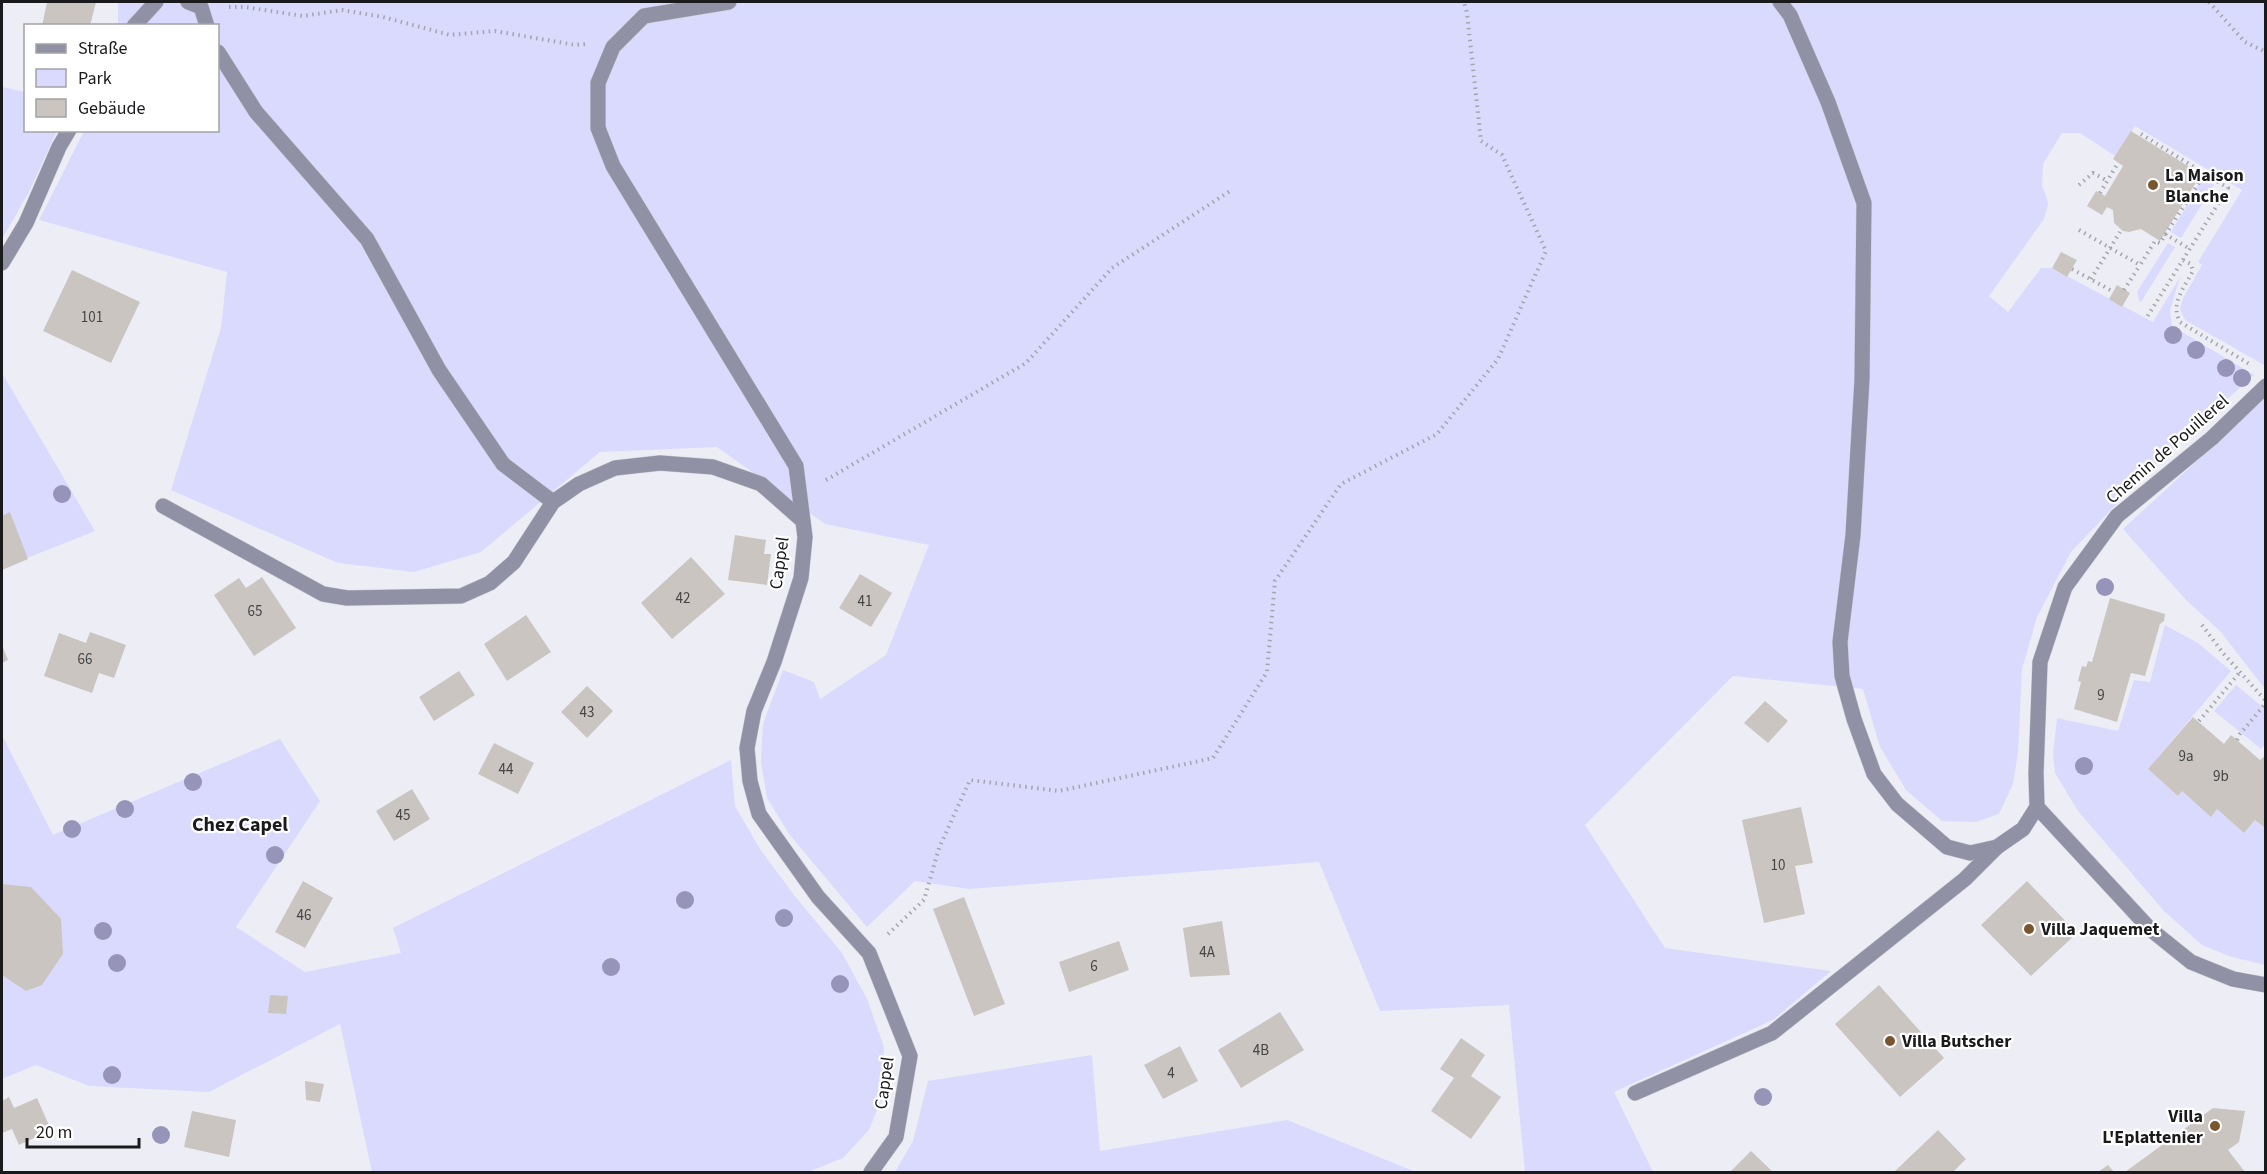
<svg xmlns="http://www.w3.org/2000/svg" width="2267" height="1174" font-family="'Source Sans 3',sans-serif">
  <rect width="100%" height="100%" fill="#edeef5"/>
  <path fill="#dadafe" d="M118,2H2265L2266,363L2264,365L2185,320L2180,309L2183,298L2202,265L2198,262L2242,190L2135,126L2115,156L2080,133H2062L2043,164L2042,186L2046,195L2048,204L2044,219L1989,296L2008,312L2041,268H2052L2153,322L2180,277L2170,311L2172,326L2254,375L2148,471L2071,552L2037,617L2022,669L2018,753L2013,784L1999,814L1976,822L1942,821L1906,790L1880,747L1863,689L1733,676L1585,825L1665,948L1831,971L1773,1020L1614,1092L1653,1172H1525L1509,1005L1380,1011L1319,862L969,889L915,881L867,927L789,834L767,798L761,762L763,724L783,670L814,682L820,699L886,655L929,545L825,524L717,447L600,452L481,552L414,572L338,563L171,490L221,328L227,272L39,220L84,131L218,130V26L118,25Z
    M2,87L25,92L26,130L57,131L29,192L2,239Z
    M2203,178L2214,185L2181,238L2171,232Z
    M2168,243L2175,247L2141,302L2139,300L2137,292Z
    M2,373L95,531L2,568Z
    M2265,398V689L2220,631L2187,601L2123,529Z
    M2165,625L2198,643L2231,671L2148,769L2178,796L2182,791L2212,816L2217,809L2244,833L2255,820L2265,829V965L2229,956L2202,945L2164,911L2078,811L2055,773L2053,754L2057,718L2118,731L2134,680L2150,682Z
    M2236,685L2265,709V744L2261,749L2214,711Z
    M2,735L53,835L280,739L320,801L236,927L305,972L401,953L393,928L731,760L735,806L760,849L794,895L842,953L867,999L884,1047L882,1098L869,1130L843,1158L808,1172H372L340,1024L209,1092L89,1086L36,1065L2,1079Z
    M1092,1055L1100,1151L1287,1120L1416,1172H895L913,1141L928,1081Z"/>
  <path fill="#cac5c0" d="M47,2H96L90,26H42Z
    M2131,131L2201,174L2160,241L2141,229L2129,232L2123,231L2114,223L2113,210L2107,207L2102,215L2087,206L2096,191L2105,196L2123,166L2113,159Z
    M2061,252L2077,260L2067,277L2052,268Z
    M72,270L140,302L111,363L43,331Z
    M2117,285L2130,293L2122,307L2109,299Z
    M10,512L28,559L2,570V516Z
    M735,535L766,540L764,554H771L767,585L728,580Z
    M691,557L725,594L672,639L641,603Z
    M860,574L892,593L871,627L839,608Z
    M262,577L296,628L254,656L214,595L239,578L246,588Z
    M2110,598L2165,614L2164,621L2160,624L2145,676L2131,673L2117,722L2074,709L2081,682L2078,681L2082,666L2086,667L2088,661L2092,662Z
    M526,615L551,652L507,681L484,644Z
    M90,632L126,645L114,678L99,673L92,693L44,676L59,633L86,643Z
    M2,645L8,660L2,663Z
    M459,671L475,695L434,721L419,697Z
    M587,686L613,711L587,738L561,712Z
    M1765,701L1788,721L1768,743L1744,723Z
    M2193,717L2224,744L2231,735L2260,760L2266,755V829L2255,820L2244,833L2217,809L2211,817L2182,791L2178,796L2148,769Z
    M494,743L534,763L518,794L478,774Z
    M412,789L430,819L394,841L376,811Z
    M1801,807L1813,863L1795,866L1805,914L1764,923L1742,820Z
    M303,881L333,898L305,948L275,932Z
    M2027,881L2077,933L2031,976L1981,925Z
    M2,884L31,887L61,919L63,954L42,985L26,991L2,975Z
    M964,897L1005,1004L974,1016L933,909Z
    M1222,921L1230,975L1190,977L1183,928Z
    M1119,941L1129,970L1069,992L1059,962Z
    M1879,985L1944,1058L1900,1097L1835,1024Z
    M270,995L288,996L286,1014L268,1013Z
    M1280,1012L1304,1050L1241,1088L1218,1050Z
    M1461,1038L1485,1055L1471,1076L1501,1097L1471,1139L1431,1111L1454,1078L1440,1069Z
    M1180,1046L1198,1081L1163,1099L1144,1065Z
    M305,1081L324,1084L320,1102L306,1100Z
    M9,1097L14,1108L37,1098L51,1130L19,1145L12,1129L2,1133V1101Z
    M2213,1108L2245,1111L2239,1142L2228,1150L2245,1172H2125Z
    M192,1111L236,1120L229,1157L184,1147Z
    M1938,1130L1966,1159L1953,1172H1894Z
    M1751,1151L1773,1172H1730Z
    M2108,1165L2114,1172H2098Z"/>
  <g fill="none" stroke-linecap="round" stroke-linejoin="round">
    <g stroke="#cbccd2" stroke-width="16">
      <path id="service" d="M188,2L201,7L207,26
        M134,26L156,2
        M218,52L256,112L367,239L439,370L503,464L553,502
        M2,263L26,223L59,147L69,130
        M1635,1093L1772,1033L1965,879L1997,847"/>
    </g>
    <g stroke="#cbccd2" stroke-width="16">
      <path id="minor" d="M729,2L644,16L613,47L598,83V128L613,166L796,466L805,537L801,578L774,662L754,711L747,748L750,781L759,814L818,897L869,953L910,1056L896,1137L871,1172
        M1780,2L1790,15L1828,102L1864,203L1862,379L1853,535L1840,642L1842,676L1854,719L1874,774L1897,804L1947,847L1970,853L1997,847L2023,829L2037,807
        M2266,386L2212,438L2117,516L2065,587L2040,662L2036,773L2037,807L2150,929L2191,962L2233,979L2266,985
        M163,506L323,594L347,598L461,596L490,583L514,562L553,502L579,484L615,468L660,463L713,467L761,484L802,520"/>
    </g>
    <path stroke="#a4a5aa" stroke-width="4" stroke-dasharray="1.5 4.5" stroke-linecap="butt" d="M2209,2L2245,42L2266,52
      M229,7H245L303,16L342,10L383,17L450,35L495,31L575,45L585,44
      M2141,134L2228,188L2147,317
      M2079,185L2093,173L2108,181
      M2100,193L2118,163
      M2079,230L2140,265L2155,241L2160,243L2202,178
      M2165,234L2190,249
      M2183,260L2191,264L2193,271C2184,288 2170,303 2180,322L2251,365
      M2072,269L2114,292
      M2091,279L2120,232
      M2124,290L2140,265
      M826,480L1026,363L1112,268L1230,191
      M2202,625L2223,653L2266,701
      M2199,721L2240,672
      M2237,740L2240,734L2266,703
      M888,934L924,900L939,848L970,780L1059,791L1213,758L1267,672L1275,581L1341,484L1437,434L1498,359L1546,251L1502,155L1481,141L1467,13L1464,2"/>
    <use href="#service" stroke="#9191a5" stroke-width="15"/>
    <use href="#minor" stroke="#9191a5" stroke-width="15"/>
  </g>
  <g fill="#9694b8">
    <circle cx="2173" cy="335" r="9"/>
    <circle cx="2196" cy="350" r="9"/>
    <circle cx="2226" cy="368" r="9"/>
    <circle cx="2242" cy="378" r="9"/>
    <circle cx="62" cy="494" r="9"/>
    <circle cx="2105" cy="587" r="9"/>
    <circle cx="2084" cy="766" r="9"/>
    <circle cx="193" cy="782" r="9"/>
    <circle cx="125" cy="809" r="9"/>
    <circle cx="72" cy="829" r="9"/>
    <circle cx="275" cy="855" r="9"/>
    <circle cx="685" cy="900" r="9"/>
    <circle cx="784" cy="918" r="9"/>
    <circle cx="103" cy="931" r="9"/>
    <circle cx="117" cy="963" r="9"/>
    <circle cx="611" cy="967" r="9"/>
    <circle cx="840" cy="984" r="9"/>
    <circle cx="112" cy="1075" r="9"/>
    <circle cx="1763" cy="1097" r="9"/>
    <circle cx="161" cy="1135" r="9"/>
  </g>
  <g fill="#79562f" stroke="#fff" stroke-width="2">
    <circle cx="2153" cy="185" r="6"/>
    <circle cx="2029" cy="929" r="6"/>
    <circle cx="1890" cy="1041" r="6"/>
    <circle cx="2215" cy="1126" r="6"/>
  </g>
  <g text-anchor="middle" stroke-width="4.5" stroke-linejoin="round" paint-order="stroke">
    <g font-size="15" fill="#464546">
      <text x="92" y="322">101</text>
      <text x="683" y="603">42</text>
      <text x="865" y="606">41</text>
      <text x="255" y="616">65</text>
      <text x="85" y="664">66</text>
      <text x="2101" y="700">9</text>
      <text x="587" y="717">43</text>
      <text x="2186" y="761">9a</text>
      <text x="506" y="774">44</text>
      <text x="2221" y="781">9b</text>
      <text x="403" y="820">45</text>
      <text x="1778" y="870">10</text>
      <text x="304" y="920">46</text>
      <text x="1207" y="957">4A</text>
      <text x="1094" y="971">6</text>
      <text x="1261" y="1055">4B</text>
      <text x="1171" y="1078">4</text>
    </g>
    <g font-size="18" font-weight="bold" fill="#1a1a1d" stroke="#fff" text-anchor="start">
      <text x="2165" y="181">La Maison<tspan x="2165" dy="21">Blanche</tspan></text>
      <text x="2041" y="935">Villa Jaquemet</text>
      <text x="1902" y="1047">Villa Butscher</text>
      <text x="2203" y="1122" text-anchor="end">Villa<tspan x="2203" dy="21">L'Eplattenier</tspan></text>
    </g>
    <g font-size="18" fill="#1a1a1d" stroke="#fff">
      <text transform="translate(2167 449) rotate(-41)" y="6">Chemin de Pouillerel</text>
      <text transform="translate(779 563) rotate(-82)" y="6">Cappel</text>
      <text transform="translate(884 1083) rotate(-82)" y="6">Cappel</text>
    </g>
    <g font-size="20" font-weight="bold" fill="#1a1a1d" stroke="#fff">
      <text x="240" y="831">Chez Capel</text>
    </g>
  </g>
  <rect width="2267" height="1174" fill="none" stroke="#1a1a1d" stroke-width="6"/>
  <rect x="24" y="24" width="195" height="108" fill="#ffffff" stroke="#a3a3a5" stroke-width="1.5"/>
  <rect x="36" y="44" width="30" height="9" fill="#9191a5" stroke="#a3a3a5" stroke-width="1.5"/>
  <text x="78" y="54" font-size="18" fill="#1a1a1d">Straße</text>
  <rect x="36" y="69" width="30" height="18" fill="#dadafe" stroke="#a3a3a5" stroke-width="1.5"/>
  <text x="78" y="84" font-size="18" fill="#1a1a1d">Park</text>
  <rect x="36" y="99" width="30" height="18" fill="#cac5c0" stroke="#a3a3a5" stroke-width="1.5"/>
  <text x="78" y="114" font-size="18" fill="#1a1a1d">Gebäude</text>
  <path d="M27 1138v9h112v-9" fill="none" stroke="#1a1a1d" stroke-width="3"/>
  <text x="36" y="1138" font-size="18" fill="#1a1a1d" stroke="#ffffff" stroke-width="4.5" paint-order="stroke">20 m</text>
</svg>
